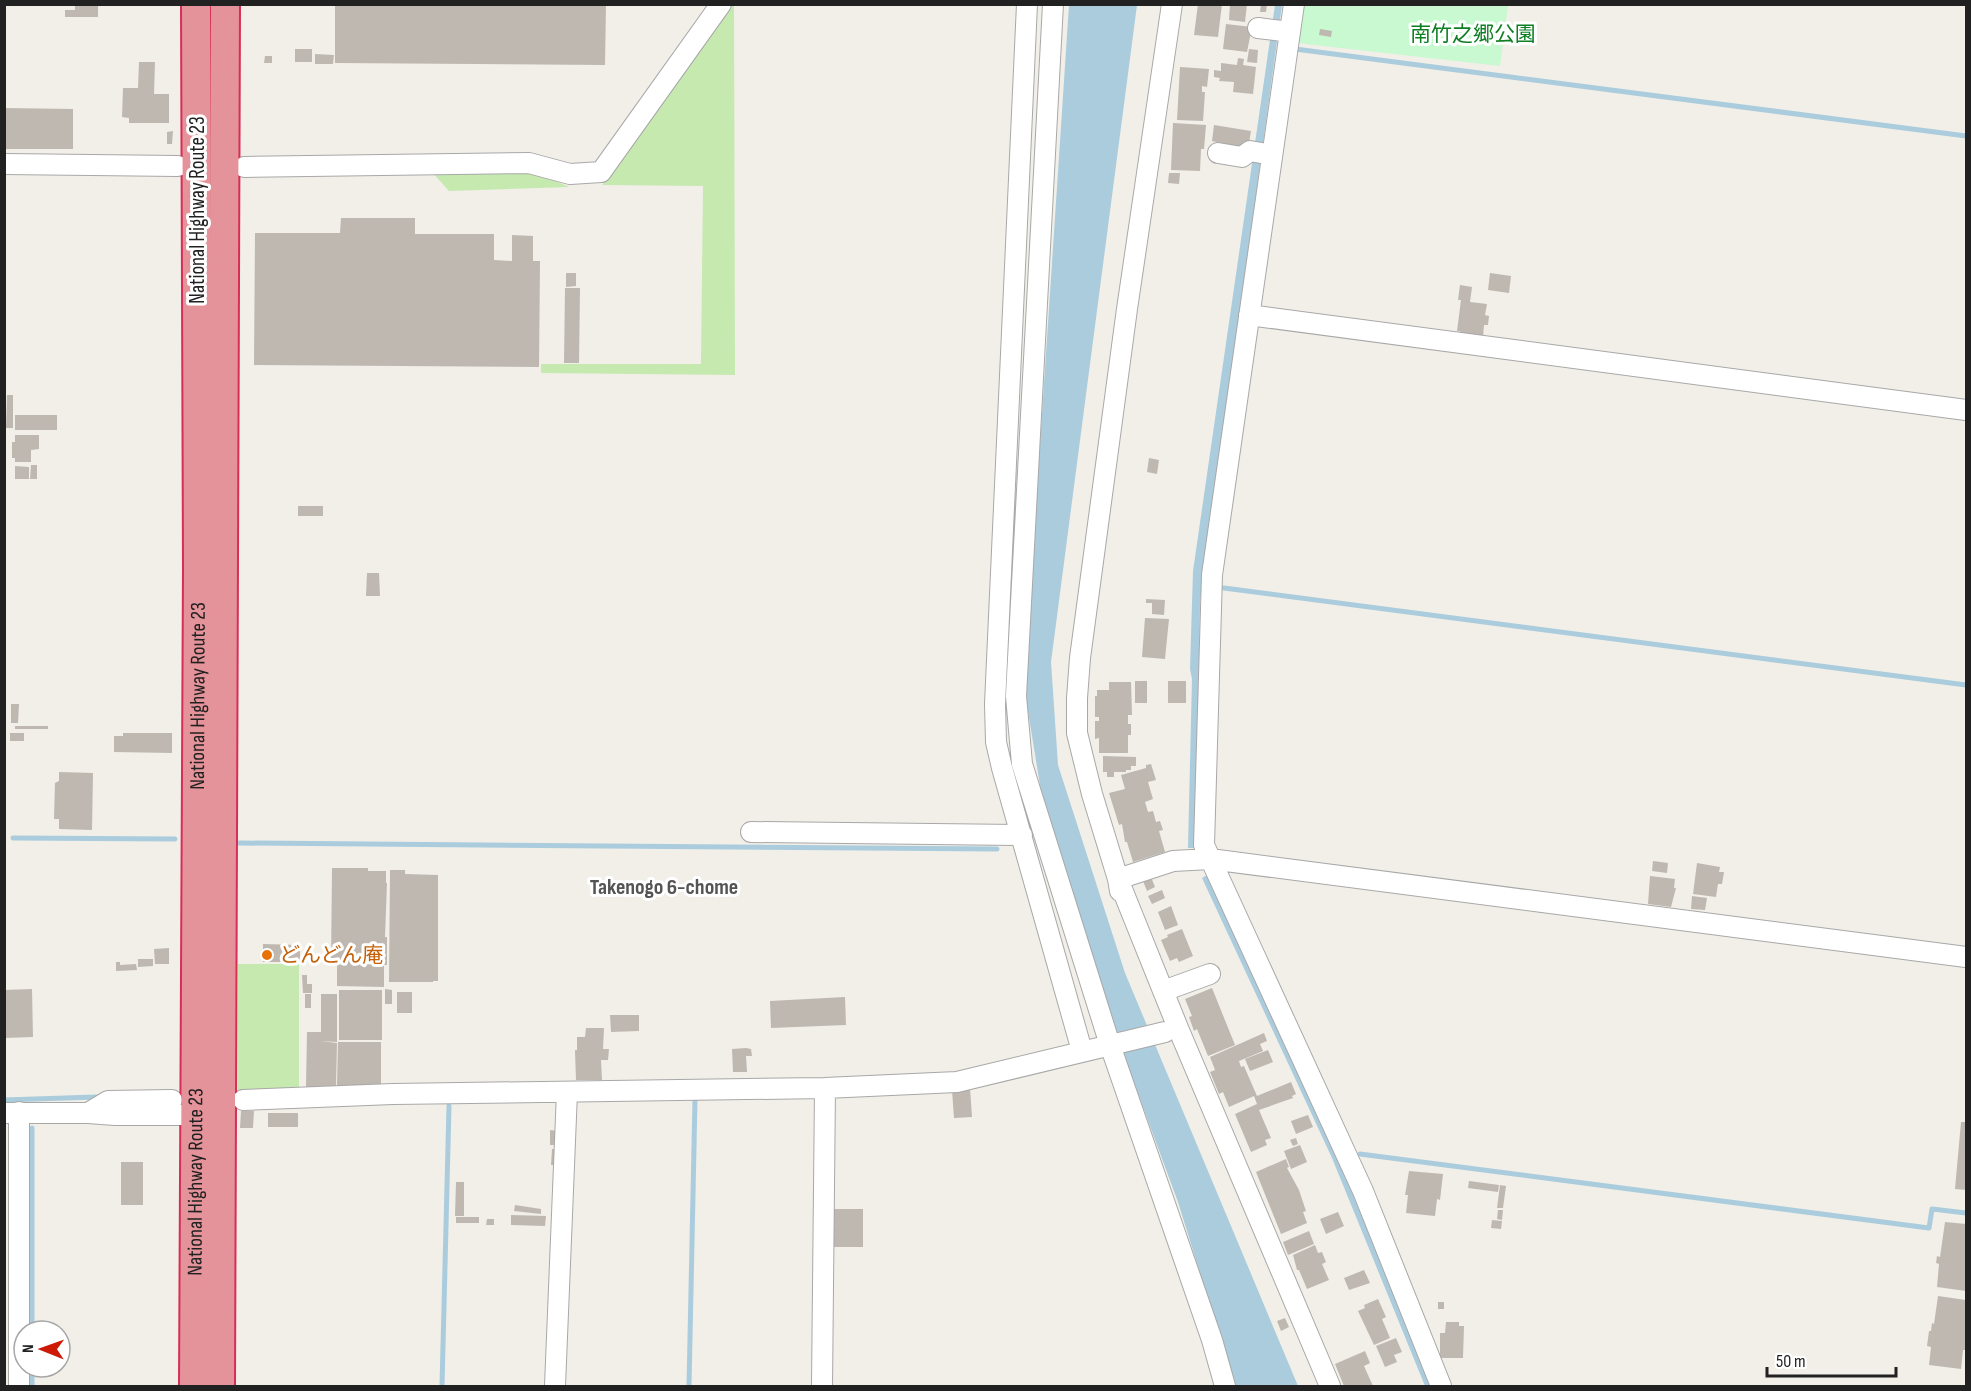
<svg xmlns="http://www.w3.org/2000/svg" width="1971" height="1391" font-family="'Sofia Sans Condensed','Noto Sans JP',sans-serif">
  <rect width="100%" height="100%" fill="#f1efe8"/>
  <path fill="#c6e9b0" d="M731,5H734L735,375L541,373V364H701L703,186L602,185Z
    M431,171H532L569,187L449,191Z
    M238,964H299V1092L238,1095Z"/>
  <path fill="#c8f9d1" d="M1302,5H1508L1500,66L1297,43Z"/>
  <path fill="#acd" d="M1069,5H1137L1051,662L1058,765L1125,973L1298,1386H1235L1178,1202L1102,996L1041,791L1024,687Z
    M1275,5H1282L1200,601L1196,848H1188L1192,679L1190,669L1193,571Z
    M1209,874L1340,1163L1431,1386H1425L1332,1158L1202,878Z"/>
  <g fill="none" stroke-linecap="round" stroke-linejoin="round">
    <path stroke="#acd" stroke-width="5" d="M1295,49L1966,136
      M1224,588L1966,685
      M13,838L175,839
      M239,843L997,849
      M4,1100L96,1097
      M1360,1154L1929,1228L1932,1209L1966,1213
      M32,1331V1128
      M32,1386V1367
      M442,1386L449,1106
      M689,1386L695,1099"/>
  </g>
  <path fill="#beb8b1" d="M335,4H606L605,65L335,63Z
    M1198,4H1222L1218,37L1194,35Z
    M1230,4H1247L1245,22L1229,20Z
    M1261,4H1267L1266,12H1260Z
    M75,5H98V17H65V10H75Z
    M1226,24L1252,27L1247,52L1223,49Z
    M1320,29L1332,31L1331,37L1319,35Z
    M295,49H312V62H295Z
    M1249,49L1258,50L1257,63L1247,62Z
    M315,54L334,55L333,64H315Z
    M265,56H272V63H264Z
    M1238,58L1244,59L1243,65L1256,67L1253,94L1233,92L1234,82L1219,81L1220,78L1214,77V70L1221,71V63L1237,65Z
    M139,62H155L154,94H169V123H129V118L122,117L123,88H138Z
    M1180,67L1209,69L1207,87L1202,86V92H1205L1203,121L1177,120Z
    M4,108L73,109V149H4Z
    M1173,123L1206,125L1204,149H1201L1200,171L1171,170Z
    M1214,125L1251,131L1248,149L1212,141Z
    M173,131L172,144H167V132Z
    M1169,173H1180L1179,184L1168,183Z
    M341,218H415V234H494V260L512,261V235L533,236V261H540L539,367L254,365L255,233H340Z
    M566,273H576V286L566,287Z
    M1490,273L1511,276L1509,293L1488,290Z
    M1460,285L1472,287L1470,302L1487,304L1485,315L1489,316L1488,325H1484L1483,337L1459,334L1460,331H1457L1461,300H1458Z
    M565,288H580L579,363H564Z
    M7,395H13V428H6Z
    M15,415H57V430H15Z
    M15,435H39V449L31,450V462H15V458H12V442H15Z
    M1149,458L1159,460L1157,474L1147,472Z
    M31,465H37V479H30Z
    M15,466L29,467V479H15Z
    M298,506H323V516H298Z
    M367,573H379L380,596H366Z
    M1146,599L1165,600L1164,615L1152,614V603H1146Z
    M1145,618L1169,619L1165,659L1142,657Z
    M1135,681H1147V703H1135Z
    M1168,681H1186V703H1168Z
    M1109,682H1131L1132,715H1128V724H1131V735H1128V753H1099V738L1095,739V721H1099V717H1095V696H1097V690H1109Z
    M11,704H19L18,723H11Z
    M15,726H48V729H15Z
    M10,733H24V741H10Z
    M123,733H172V753L114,752V736H123Z
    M1103,756L1136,757V766H1131V770H1126V772H1114V777H1107V772H1103Z
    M1151,764L1156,780L1148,782L1153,799L1145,802L1148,812L1153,811L1156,822L1160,821L1163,830L1159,831L1165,852L1133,862L1127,842H1125L1122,824L1119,825L1109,793L1125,789L1121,775L1146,768V765Z
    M59,772L93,773L92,830L59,829V819H54L55,783L59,781Z
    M1653,861L1668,863L1667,873L1652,871Z
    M1697,863L1720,867L1719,872H1724L1722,884H1718L1716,897L1693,894Z
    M332,868H368V871H386V883H387L385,937H387V965H384V987L337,986V965H331Z
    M390,870H405V874L438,875V981H433V982H389Z
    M1650,876L1675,879L1674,888H1676L1671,907L1648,904Z
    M1151,877L1155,887L1147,891L1143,881Z
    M1162,890L1165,898L1152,904L1148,896Z
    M1692,896L1707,898L1705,910L1691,909Z
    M1171,906L1178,925L1165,930L1158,912Z
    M1182,929L1193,956L1179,962L1177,958L1170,961L1161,940L1168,937L1167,935Z
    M263,944L300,945V962H263Z
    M169,948V964H155L154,949Z
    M138,959H153V966L138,967Z
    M116,962H120V965L136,964L137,970L116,971Z
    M302,975H307V984H312V993H303Z
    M1212,988L1235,1045L1208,1056L1197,1029L1194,1031L1189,1017L1192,1016L1185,999Z
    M32,989L33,1037L4,1038V990Z
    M385,989L392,990V1004H385Z
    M339,990H382V1040H339Z
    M397,992H412V1013H397Z
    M305,994H311V1008H305Z
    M321,994H337V1042L320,1041L337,1043L336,1087H306L307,1032H321Z
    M845,997L846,1025L771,1028L770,1001Z
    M610,1015H639V1031L611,1032Z
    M586,1028H604L603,1049H609L608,1060H601L602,1080H576L575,1050H577V1037H585Z
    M1264,1033L1267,1041L1260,1044L1263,1051L1239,1061L1241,1067L1244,1066L1257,1096L1291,1082L1296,1094L1292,1096L1293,1098L1259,1110L1271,1138L1265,1140L1267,1145L1251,1152L1235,1114L1257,1104L1254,1096L1229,1107L1223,1092L1219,1094L1210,1072L1215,1070L1210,1057Z
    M338,1042H381V1086H337Z
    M746,1048L751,1049L752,1056H746L747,1072H733L732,1049Z
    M1268,1050L1273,1062L1250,1071L1245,1059Z
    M970,1088L972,1117L954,1118L952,1090Z
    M241,1111H254L253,1128H240Z
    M268,1113H298V1127H268Z
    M1308,1115L1313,1127L1296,1134L1291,1121Z
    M1961,1122H1966V1190L1955,1189Z
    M550,1130L559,1131L558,1145H550Z
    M1296,1138L1298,1144L1293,1146L1290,1140Z
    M1300,1145L1307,1162L1291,1169L1284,1151Z
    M552,1149H557V1165H551Z
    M1286,1159L1289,1167L1287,1168L1299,1190L1306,1211L1303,1212L1307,1223L1281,1234L1256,1172Z
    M121,1162H143V1205H121Z
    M1409,1171L1443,1174L1440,1200L1437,1199L1435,1216L1406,1213L1408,1195H1405Z
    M1469,1181L1499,1185L1498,1192L1468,1188Z
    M456,1182H464V1216H455Z
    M1500,1185L1506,1186L1503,1208H1497Z
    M515,1205L541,1209V1214L514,1211Z
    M833,1209H863V1247H833Z
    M1498,1210H1503L1502,1220L1497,1219Z
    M1338,1212L1344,1226L1326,1234L1320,1219Z
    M511,1215L546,1216L545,1226L511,1225Z
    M456,1217H479V1223H456Z
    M487,1219H494V1225H486Z
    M1492,1220L1502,1221L1501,1229L1491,1228Z
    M1945,1222L1966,1224V1291L1937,1287L1939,1264L1936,1263L1937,1256L1940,1257Z
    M1309,1231L1314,1244L1288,1255L1283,1242Z
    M1315,1245L1318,1253L1322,1252L1326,1262L1322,1264L1329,1280L1307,1289L1299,1270H1297L1293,1255Z
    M1364,1270L1370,1283L1349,1290L1344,1278Z
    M1938,1296L1966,1300L1965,1336H1966V1350H1963L1961,1369L1929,1365L1931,1347L1927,1346L1929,1331H1931L1932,1323L1934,1324Z
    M1378,1299L1386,1317L1382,1319L1390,1338L1374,1345L1358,1311L1365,1308L1364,1305Z
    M1438,1302H1444V1309H1438Z
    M1285,1318L1289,1327L1281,1331L1277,1321Z
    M1446,1322H1459V1326H1464L1463,1358H1440V1333H1445Z
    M1396,1338L1402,1352L1394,1355L1397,1362L1385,1367L1376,1346Z
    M1365,1351L1370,1363L1364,1366L1373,1386H1344L1335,1364Z"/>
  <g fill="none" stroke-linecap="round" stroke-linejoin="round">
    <g stroke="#a8a8a8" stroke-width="22">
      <path id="minor" d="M1027,4L995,704L996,742L1002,768L1082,1051
        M1053,4L1016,696L1022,764L1110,1045L1212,1340L1225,1386
        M1172,4L1127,309L1080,658L1077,698V733L1092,794L1118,879L1178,1028L1330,1386
        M1294,4L1212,575L1204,845L1363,1191L1441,1386
        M1258,28L1290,32
        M1218,153L1242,157L1250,151L1272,155
        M4,164L178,166
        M244,167L529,163L570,174L601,172L721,4
        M1249,315L1966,410
        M751,832L1022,835
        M1120,891L1118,879L1173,861L1210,859L1966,957
        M1163,991L1210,974
        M243,1100L393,1094L825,1088L957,1082L1165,1032
        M19,1112V1386
        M4,1113H88L108,1101L172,1100
        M88,1113L115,1115H196
        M555,1386L567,1092
        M822,1386L825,1088"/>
    </g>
    <g stroke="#d72d56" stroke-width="32">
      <g id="highway">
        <path id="s1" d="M194,1386L198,568L196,4"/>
        <path d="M220,1386L225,4"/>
      </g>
    </g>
    <use href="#minor" stroke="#fff" stroke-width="20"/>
    <use href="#highway" stroke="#e5939a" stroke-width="28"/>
  </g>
  <circle fill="#e8710a" stroke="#fff" stroke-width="2" cx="267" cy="955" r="6"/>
  <g text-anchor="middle" stroke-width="6" stroke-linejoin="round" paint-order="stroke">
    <g font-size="21" fill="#0f7f24" stroke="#fff">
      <text x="1473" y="41">南竹之郷公園</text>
    </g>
    <g font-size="21" fill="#212121" stroke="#fff">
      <text transform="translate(197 210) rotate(-90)" y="7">National Highway Route 23</text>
      <text dy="7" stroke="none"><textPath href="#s1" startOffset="690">National Highway Route 23</textPath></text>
      <text dy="7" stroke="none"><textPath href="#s1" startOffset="204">National Highway Route 23</textPath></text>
    </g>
    <g font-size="21" fill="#c56008" stroke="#fff" text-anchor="start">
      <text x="279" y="962">どんどん庵</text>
    </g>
    <g font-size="22" font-weight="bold" fill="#545454" stroke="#fff">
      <text x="664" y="894">Takenogo 6-chome</text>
    </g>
  </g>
  <rect width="1971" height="1391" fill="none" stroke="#212121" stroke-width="12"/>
  <g transform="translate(42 1349) rotate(271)"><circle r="28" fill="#ffffff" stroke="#a6a6a6" stroke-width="1.5"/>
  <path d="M0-4.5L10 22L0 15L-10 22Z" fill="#cd1a06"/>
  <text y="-9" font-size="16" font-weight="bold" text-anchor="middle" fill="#212121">N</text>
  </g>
  <path d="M1767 1367v9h129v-9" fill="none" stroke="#212121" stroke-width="3"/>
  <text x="1776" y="1367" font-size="18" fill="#212121" stroke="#ffffff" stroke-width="4.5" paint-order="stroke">50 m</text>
</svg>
